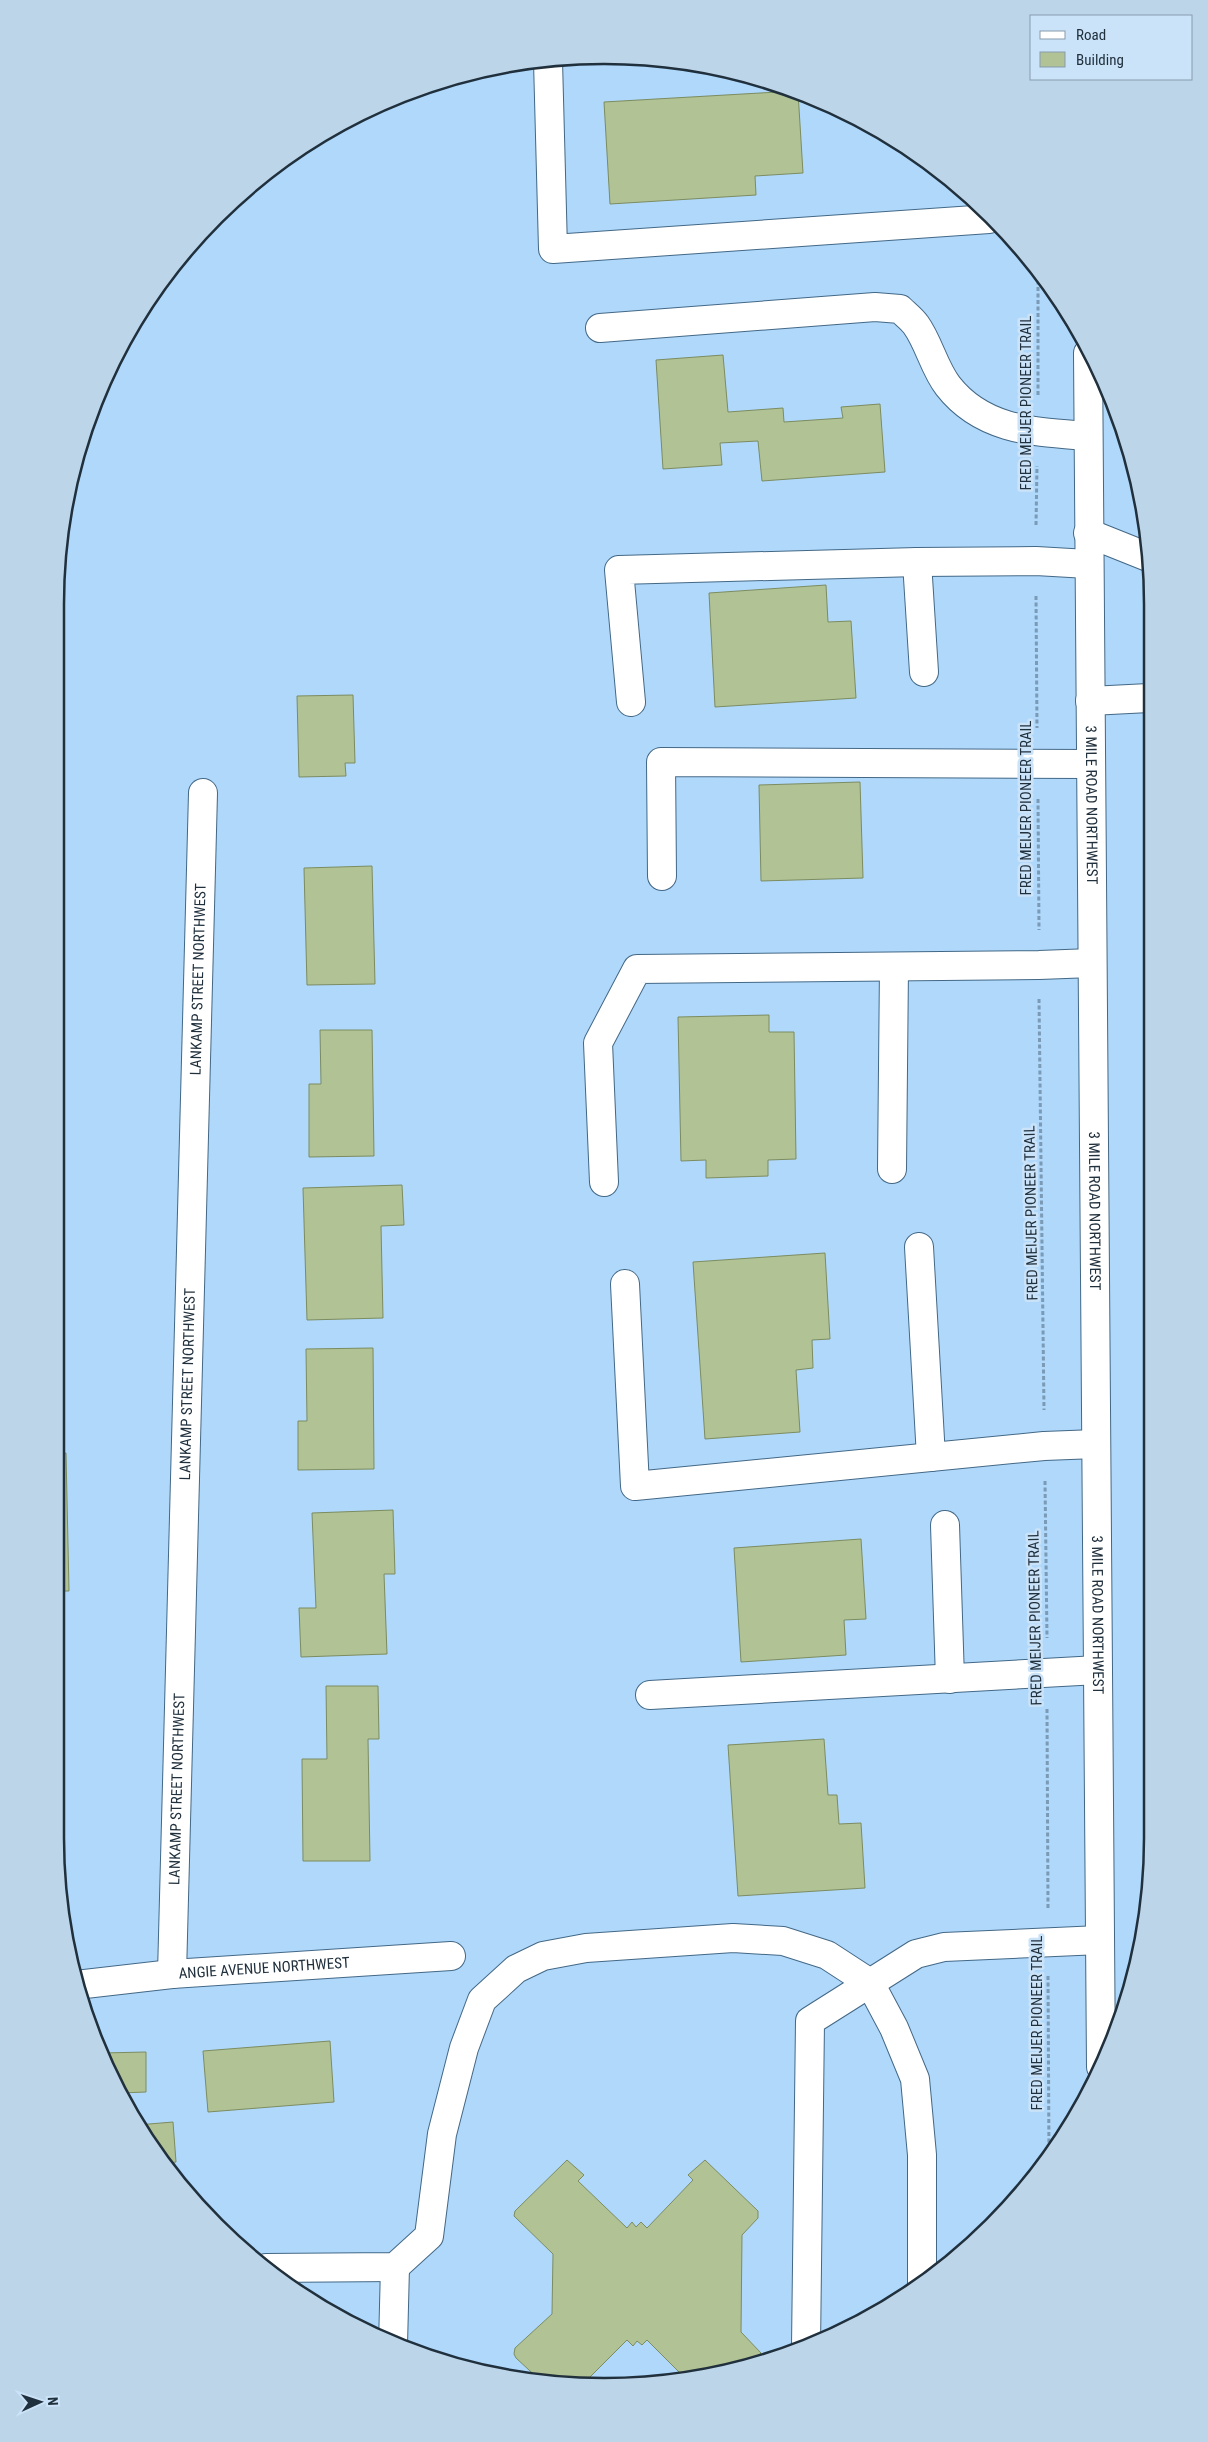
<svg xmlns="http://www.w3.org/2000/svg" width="1208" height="2442" font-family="'Roboto Condensed',sans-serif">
  <rect width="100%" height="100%" fill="#afd8fb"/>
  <path fill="#b1c295" stroke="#7c8c60" d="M795,91L798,92L803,173L755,176L756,195L610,204L604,102Z
    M723,355L728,412L783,408L784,422L843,418L841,407L880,404L885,472L762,481L758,441L720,443L722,465L663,469L656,360Z
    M826,585L828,622L851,621L856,698L715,707L709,593Z
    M353,695L355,763H345L346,776L299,777L297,696Z
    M860,782L863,878L761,881L759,785Z
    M372,866L375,984L307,985L304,868Z
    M769,1015V1032H794L796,1159L768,1160V1176L706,1178V1160L681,1161L678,1017Z
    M320,1030H372L374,1156L309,1157V1084H321Z
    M402,1185L404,1225L381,1226L383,1318L307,1320L303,1188Z
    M825,1253L830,1339L812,1340L813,1368L796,1370L800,1432L705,1439L693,1262Z
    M373,1348L374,1469L298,1470V1421H307L306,1349Z
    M66,1453L69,1591H55V1454Z
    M393,1510L395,1574H384L387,1654L301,1657L299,1608H316L312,1513Z
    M861,1539L866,1619L844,1620L846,1655L741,1662L734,1548Z
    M326,1686H378L379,1739H368L370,1861H303L302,1759H327Z
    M824,1739L828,1795H837L839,1824L861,1823L865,1888L738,1896L728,1745Z
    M330,2041L334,2102L208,2112L203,2051Z
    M146,2052V2092L120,2093L102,2053Z
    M173,2122L176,2162L163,2164L137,2125Z
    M567,2160L584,2175L578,2181L627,2228L632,2222L636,2227L641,2222L647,2228L693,2180L688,2175L705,2160L758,2211V2218L742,2235L741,2332L761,2353L750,2365L687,2380L647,2340L642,2345L637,2341L633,2346L627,2340L582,2385L568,2386L542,2382L516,2358L514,2354L515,2348L552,2314L553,2254L514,2216L515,2211Z"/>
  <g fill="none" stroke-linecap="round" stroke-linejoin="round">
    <g stroke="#436886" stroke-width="30">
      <g id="minor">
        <path d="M548,61L553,249L989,219"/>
        <path d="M600,328L875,307L900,309C905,314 912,319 916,325C929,343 934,368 948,386C983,431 1036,432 1087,436"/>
        <path id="s1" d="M1088,353L1101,2067"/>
        <path d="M1088,533L1148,557"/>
        <path d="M917,562L924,672"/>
        <path d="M1090,701L1149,698"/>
        <path d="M631,702L619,570L917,562L1036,561L1088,564"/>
        <path d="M662,876L661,762L1090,764"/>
        <path d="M892,1169L894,967"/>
        <path d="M604,1182L598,1043L637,969L1039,965L1092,963"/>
        <path d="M919,1247L931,1457"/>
        <path d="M625,1284L635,1486L1044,1446L1096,1444"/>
        <path d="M945,1525L950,1679"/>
        <path d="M650,1695L1098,1670"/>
        <path id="s2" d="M172,1974L203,793"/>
        <path id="s3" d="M76,1985L172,1974L451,1956"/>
        <path d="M266,2268L395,2267L429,2236L442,2134L464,2048L482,2000L516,1969L543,1956L586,1948L733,1938L783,1941L827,1955L870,1983L894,2028L915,2079L922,2155V2284"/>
        <path d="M393,2345L395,2267"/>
        <path d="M806,2347L810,2021L916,1954L944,1947L1100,1940"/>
      </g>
    </g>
    <path stroke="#7a9ab5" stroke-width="3" stroke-dasharray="4 2.5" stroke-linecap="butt" d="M1038,395V268
      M1036,525L1037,466
      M1036,596L1037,728
      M1038,799L1039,930
      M1039,999L1044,1410
      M1045,1481L1047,1638
      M1047,1709L1048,1908
      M1048,1976L1049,2158"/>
    <use href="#minor" stroke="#fff" stroke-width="28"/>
  </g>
  <g text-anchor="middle" stroke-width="5" stroke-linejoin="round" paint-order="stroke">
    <g font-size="15" fill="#20303d" stroke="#cbe3f8">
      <text transform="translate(1026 403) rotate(-90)" y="5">FRED MEIJER PIONEER TRAIL</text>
      <text dy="5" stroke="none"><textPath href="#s1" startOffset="452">3 MILE ROAD NORTHWEST</textPath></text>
      <text transform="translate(1026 808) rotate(-90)" y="5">FRED MEIJER PIONEER TRAIL</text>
      <text dy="5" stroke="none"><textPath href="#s2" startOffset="995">LANKAMP STREET NORTHWEST</textPath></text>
      <text dy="5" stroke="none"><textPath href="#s1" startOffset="858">3 MILE ROAD NORTHWEST</textPath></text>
      <text transform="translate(1031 1213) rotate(-91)" y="5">FRED MEIJER PIONEER TRAIL</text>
      <text dy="5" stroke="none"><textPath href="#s2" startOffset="590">LANKAMP STREET NORTHWEST</textPath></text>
      <text dy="5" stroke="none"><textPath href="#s1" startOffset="1262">3 MILE ROAD NORTHWEST</textPath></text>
      <text transform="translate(1035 1618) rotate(-91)" y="5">FRED MEIJER PIONEER TRAIL</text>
      <text dy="5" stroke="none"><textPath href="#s2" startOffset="185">LANKAMP STREET NORTHWEST</textPath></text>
      <text dy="5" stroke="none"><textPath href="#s3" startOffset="189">ANGIE AVENUE NORTHWEST</textPath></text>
      <text transform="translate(1037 2023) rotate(-90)" y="5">FRED MEIJER PIONEER TRAIL</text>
    </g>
  </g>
  <path d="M0 0H1208V2442H0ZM604 64H604A540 540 0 0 1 1144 604V1838A540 540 0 0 1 604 2378H604A540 540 0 0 1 64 1838V604A540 540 0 0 1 604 64Z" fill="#bdd5e9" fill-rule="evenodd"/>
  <path fill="none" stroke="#20303d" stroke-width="2.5" d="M604 64H604A540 540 0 0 1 1144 604V1838A540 540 0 0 1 604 2378H604A540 540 0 0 1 64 1838V604A540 540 0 0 1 604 64Z"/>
  <rect x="1030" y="15" width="162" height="65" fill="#cbe3f8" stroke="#879bad"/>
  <rect x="1040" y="31" width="25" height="8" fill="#ffffff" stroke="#879bad"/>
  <text x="1076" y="40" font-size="15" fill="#20303d">Road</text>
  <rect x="1040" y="52" width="25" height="15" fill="#b1c295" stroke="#879bad"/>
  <text x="1076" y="65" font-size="15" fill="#20303d">Building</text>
  <g transform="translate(40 2402) rotate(87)" stroke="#cbe3f8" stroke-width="4" paint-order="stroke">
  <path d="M0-4L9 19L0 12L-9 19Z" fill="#20303d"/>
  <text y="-8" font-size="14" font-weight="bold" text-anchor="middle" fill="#20303d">N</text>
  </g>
</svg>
